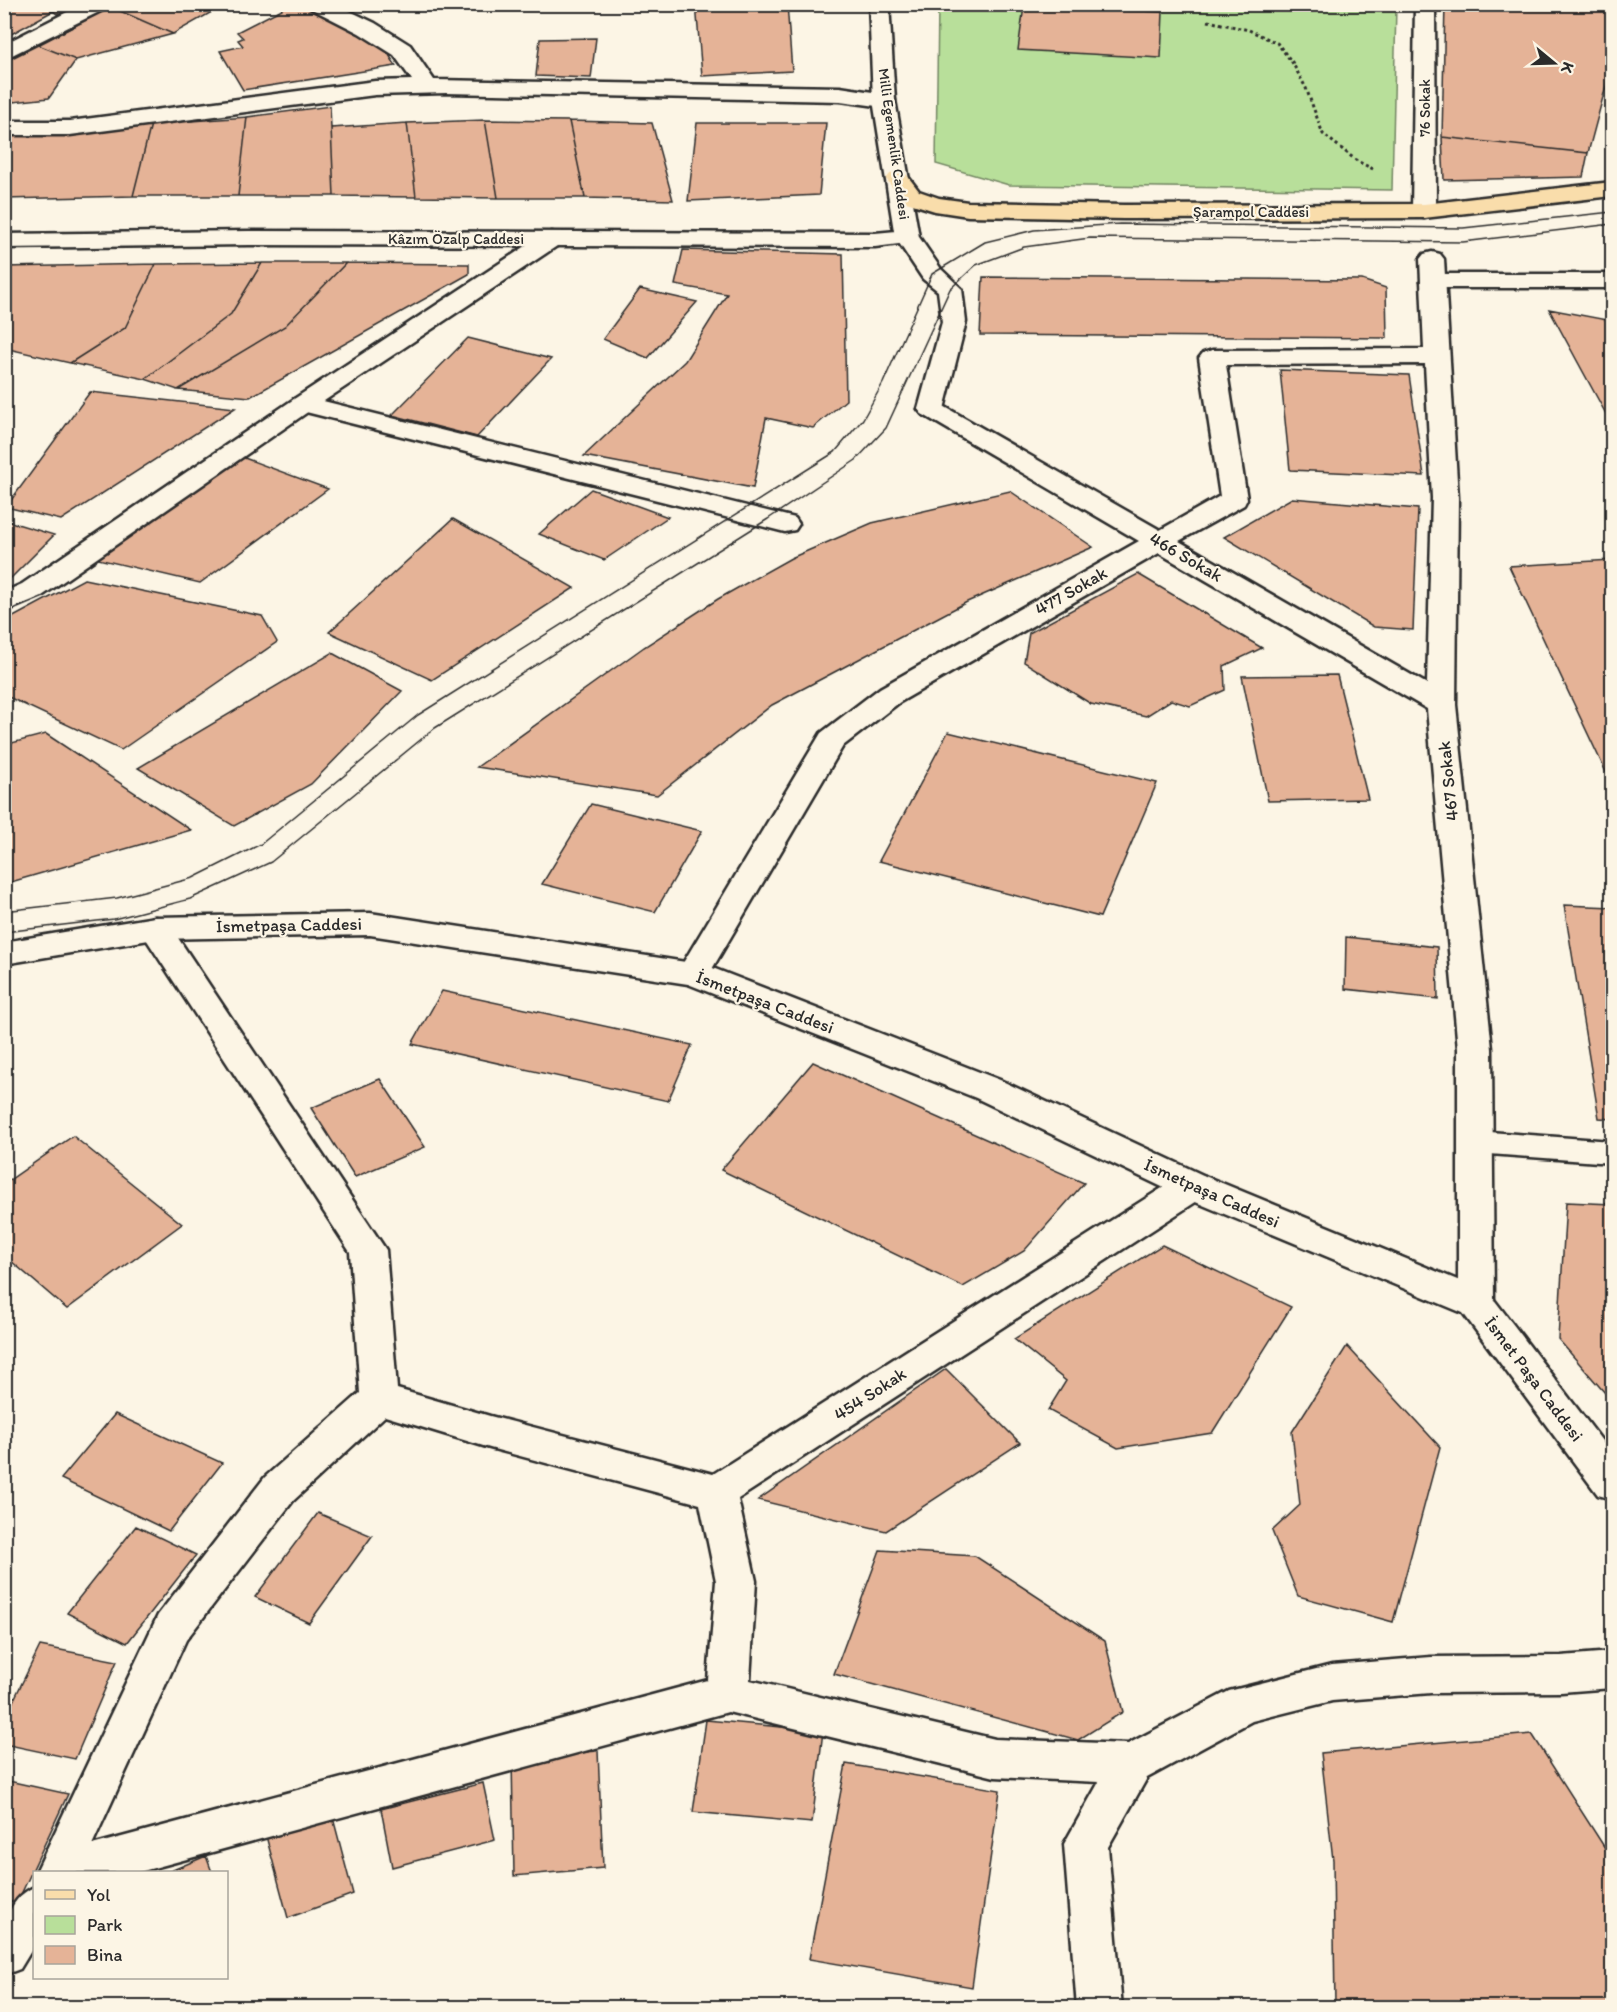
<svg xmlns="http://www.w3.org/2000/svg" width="1617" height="2012" font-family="Itim,sans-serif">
  <rect width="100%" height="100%" fill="#fcf5e5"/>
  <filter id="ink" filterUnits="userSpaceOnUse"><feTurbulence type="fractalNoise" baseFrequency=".0167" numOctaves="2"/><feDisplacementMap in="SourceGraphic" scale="12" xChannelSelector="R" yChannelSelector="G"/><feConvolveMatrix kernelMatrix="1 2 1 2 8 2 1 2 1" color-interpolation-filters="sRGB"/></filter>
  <g filter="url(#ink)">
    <path fill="#b8df9a" stroke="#728562" stroke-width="1.5" d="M938,5H1396L1392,190L1009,185L936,164Z"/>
    <path fill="#e5b397" stroke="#2b2b2b" stroke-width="1.5" d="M4,4H72L57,14L53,11L4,38Z
      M119,4H226L173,34L111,7Z
      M307,4L368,32L386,50L396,66L243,90L220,51L243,46L238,40L243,38L237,32L282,9V6Z
      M622,4H679V10Z
      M696,4H787L792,71L702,76Z
      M1445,4H1609L1610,71L1588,153L1442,137Z
      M1024,6L1163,12L1161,58L1018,50Z
      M111,7L173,34L76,60L38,45Z
      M596,38L591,78L536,76L540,39Z
      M38,45L76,60L49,98L4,103V62Z
      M330,106L334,196H238L247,117Z
      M247,117L238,196H133L151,124Z
      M485,120L498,198L416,197L407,123Z
      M485,120L569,121L585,198H498Z
      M569,121L652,123L673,200L585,198Z
      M407,123L416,197L334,196L331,128Z
      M697,123H826L819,195L688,201Z
      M151,124L133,196L4,199V135H49Z
      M1442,137L1588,153L1583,177L1444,180Z
      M683,250L843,254L846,400L813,428L766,418L753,488L584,456L685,361L727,294L675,285Z
      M262,263H346L285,326L178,390L145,379L231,314Z
      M262,263L231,314L145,379L70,363L125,328L156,264Z
      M346,263L469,264V274L250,397L178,390L285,326Z
      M156,264L125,328L70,363L4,348V267Z
      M983,277L1362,280L1386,288L1387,338L980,335Z
      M640,289L697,302L648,358L603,339Z
      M1549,309L1612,321V425Z
      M468,338L551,359L477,437L392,415Z
      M1280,370L1409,375L1424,476L1290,470Z
      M90,392L235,408L61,520L6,507Z
      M239,456L328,489L200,583L98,559Z
      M591,489L668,517L604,560L539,534Z
      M1010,491L1093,547L967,602L772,705L657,795L477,767L644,647L718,599L791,558L872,523Z
      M1292,498L1418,509L1413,630L1374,627L1224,537Z
      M453,519L574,588L432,680L329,632Z
      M4,520L54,535L4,585Z
      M1612,560V785L1509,566Z
      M1138,574L1262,648L1224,666L1225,690L1190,706L1171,700L1146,716L1091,704L1024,662L1029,633Z
      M84,579L262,616L277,642L121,750L4,695V622Z
      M332,653L402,691L311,784L234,826L138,768Z
      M1337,675L1368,799L1268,801L1242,676Z
      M948,732L1157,783L1100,917L879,861Z
      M46,734L191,830L4,884V745Z
      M591,804L702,831L655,912L542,884Z
      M1564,905L1612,907V1119L1599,1118Z
      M1346,937L1437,947L1438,999L1345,989Z
      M442,991L692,1045L668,1101L412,1044Z
      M813,1062L1084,1183L1024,1251L963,1287L721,1170Z
      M380,1079L425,1147L355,1177L311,1108Z
      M73,1136L182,1224L67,1309L4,1255V1184Z
      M1566,1202L1612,1204V1401L1558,1339Z
      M1162,1245L1291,1307L1212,1433L1118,1448L1048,1410L1066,1381L1014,1339Z
      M1347,1346L1440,1447L1393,1622L1298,1596L1272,1531L1300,1505L1292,1432Z
      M946,1369L1020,1443L886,1531L758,1500Z
      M115,1414L222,1463L169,1531L61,1479Z
      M318,1513L372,1536L309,1623L255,1597Z
      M136,1526L196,1555L127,1643L67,1613Z
      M880,1550L975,1556L1105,1641L1123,1712L1078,1740L834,1674Z
      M40,1646L117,1661L75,1759L4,1744V1720Z
      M706,1720L823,1731L812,1823L693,1812Z
      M1532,1734L1612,1859V2008L1335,2006L1333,1860L1321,1753Z
      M598,1751L603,1868L514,1876L512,1758Z
      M846,1764L1000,1790L972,1987L809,1959Z
      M4,1780L68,1794L17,1903L4,1900Z
      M483,1783L495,1840L392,1867L381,1809Z
      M332,1814L353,1894L288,1918L266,1836Z
      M206,1856L212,1872H168Z"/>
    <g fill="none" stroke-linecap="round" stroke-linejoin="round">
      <g stroke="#2b2b2b" stroke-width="5">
        <path id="service" d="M1476,1131L1612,1141V1163L1476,1153L1466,1150L1462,1142L1466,1134Z"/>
      </g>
      <g stroke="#2b2b2b" stroke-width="5">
        <path id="pedestrian" d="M907,230L915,232L919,237L915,242L875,247L249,245L4,248V234L249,231L875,233Z
          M1433,274H1612V288H1433L1424,286L1421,281L1424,276Z
          M303,396L795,518L799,524L795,530L785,532L294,409L290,404L294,399Z"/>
      </g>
      <g stroke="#2b2b2b" stroke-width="5">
        <path id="minor" d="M83,4H110L107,8L4,59V44Z
          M307,4H335L375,23L410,45L434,80L840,87L892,95L895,100L892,105L884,107L840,101L446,93L375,95L70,135H4V121H70L375,81L412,80L394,55L359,33L310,8Z
          M1415,4H1435L1436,211L1432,216L1424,218L1416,216L1412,211Z
          M552,232L560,234L564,239L560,244L312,409L42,596L4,612V592L22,584L294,399L544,234Z
          M1432,252L1440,254L1444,259L1458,498L1456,705L1492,1049L1494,1303L1489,1313L1476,1318L1463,1313L1458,1303V1049L1427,709L1159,553L900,702L843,746L705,981L693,985L681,981L677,973L821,733L880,688L1139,541L922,414L918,409L922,404L931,401L940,404L1160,530L1220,496L1199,358L1203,353L1212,350L1424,349L1420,259L1424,254ZM1425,364L1432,498L1427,684L1179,541L1244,505L1247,499L1226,365Z
          M155,917L166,920L386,1250L397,1389L490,1416L713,1474L1181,1176L1193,1173L1205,1176L1211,1186L1205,1196L738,1499L756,1581L750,1680L995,1739L1128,1744L1229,1691L1332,1665L1431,1657L1561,1656L1612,1652V1688L1561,1692L1431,1693L1332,1701L1252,1721L1147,1778L1108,1847L1122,2008H1077L1064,1844L1099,1782L995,1777L728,1712L139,1872H36L158,1615L265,1477L360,1393L350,1252L139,928L144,920ZM385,1416L490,1448L700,1504L716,1581L708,1680L92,1845L186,1640L293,1501Z
          M34,1887V1946L20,1969L4,1975C4,1939 0,1903 34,1887Z"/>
      </g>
      <g stroke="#2b2b2b" stroke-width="5">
        <path id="tertiary" d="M869,4H889L895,100L919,237L941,269L962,289L966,322L944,409L940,414L931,417L922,414L918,409L942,322L938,291L923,279L895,237L873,100Z
          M370,913L705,965L1000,1080L1205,1176L1489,1293L1612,1454V1499L1598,1495L1463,1313L1181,1196L976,1098L688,984L370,935L155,939L4,964V942L155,917Z"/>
      </g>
      <g stroke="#2b2b2b" stroke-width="5">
        <path id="primary" d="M898,172L906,174L919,191L939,198L968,202L1124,205L1424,204L1612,182V196L1424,218L1124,219L968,216L935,211L903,201L886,179L890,174Z"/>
      </g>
      <path stroke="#2b2b2b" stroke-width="3" stroke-dasharray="3 3" stroke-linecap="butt" d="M1208,21L1249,30L1277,43L1292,62L1306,88L1323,134L1357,161L1375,170"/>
      <use href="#service" fill="#fcf5e5" fill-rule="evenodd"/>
      <use href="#pedestrian" fill="#fcf5e5" fill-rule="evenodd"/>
      <use href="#minor" fill="#fcf5e5" fill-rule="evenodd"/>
      <use href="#tertiary" fill="#fcf5e5" fill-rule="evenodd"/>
      <use href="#primary" fill="#f9ddab" fill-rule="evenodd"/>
      <path stroke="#2b2b2b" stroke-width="1.5" d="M4,911L117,898L193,878L261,844L418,715L835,452L863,419L883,383L932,274L985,242L1034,230L1120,224L1463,228L1612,212
        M4,932L114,919L190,899L271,862L435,728L768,519L856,460L886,428L950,289L976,265L1024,247L1090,238L1463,242L1612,224"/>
    </g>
  </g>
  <g text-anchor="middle" stroke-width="4.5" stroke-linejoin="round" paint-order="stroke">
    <g font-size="15" fill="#2b2b2b" stroke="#fcf5e5">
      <text transform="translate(1425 108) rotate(-90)" y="5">76 Sokak</text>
      <text transform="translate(894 144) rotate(82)" y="5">Milli Egemenlik Caddesi</text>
      <text x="1251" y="217">Şarampol Caddesi</text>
      <text x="456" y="244">Kâzım Özalp Caddesi</text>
    </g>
    <g font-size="18" fill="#2b2b2b" stroke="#fcf5e5">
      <text transform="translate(1186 557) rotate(30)" y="6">466 Sokak</text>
      <text transform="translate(1071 591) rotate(-30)" y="6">477 Sokak</text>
      <text transform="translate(1448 781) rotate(-96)" y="6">467 Sokak</text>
      <text transform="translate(289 925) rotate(-1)" y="6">İsmetpaşa Caddesi</text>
      <text transform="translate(765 1002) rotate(21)" y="6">İsmetpaşa Caddesi</text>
      <text transform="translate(1212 1193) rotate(24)" y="6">İsmetpaşa Caddesi</text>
      <text transform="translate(1534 1379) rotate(53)" y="6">İsmet Paşa Caddesi</text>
      <text transform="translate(870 1394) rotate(-33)" y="6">454 Sokak</text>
    </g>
  </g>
  <rect width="1617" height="2012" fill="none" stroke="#fcf5e5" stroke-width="24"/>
  <rect x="12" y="12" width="1593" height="1988" fill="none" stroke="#2b2b2b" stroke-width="2" filter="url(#ink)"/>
  <rect x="33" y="1871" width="195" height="108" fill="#fcf5e5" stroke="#a8a49b" stroke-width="1.5"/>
  <rect x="45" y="1890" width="30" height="9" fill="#f9ddab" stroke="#a8a49b" stroke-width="1.5"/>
  <text x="87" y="1901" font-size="18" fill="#2b2b2b">Yol</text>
  <rect x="45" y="1916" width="30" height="18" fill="#b8df9a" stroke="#a8a49b" stroke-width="1.5"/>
  <text x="87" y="1931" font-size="18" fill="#2b2b2b">Park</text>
  <rect x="45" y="1946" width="30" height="18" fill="#e5b397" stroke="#a8a49b" stroke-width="1.5"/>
  <text x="87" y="1961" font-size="18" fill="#2b2b2b">Bina</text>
  <g transform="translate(1554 63) rotate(109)" stroke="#fcf5e5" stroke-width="4.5" paint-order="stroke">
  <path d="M0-4.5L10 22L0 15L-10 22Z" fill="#2b2b2b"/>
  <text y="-9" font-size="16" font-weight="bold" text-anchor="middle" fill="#2b2b2b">K</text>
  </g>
</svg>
